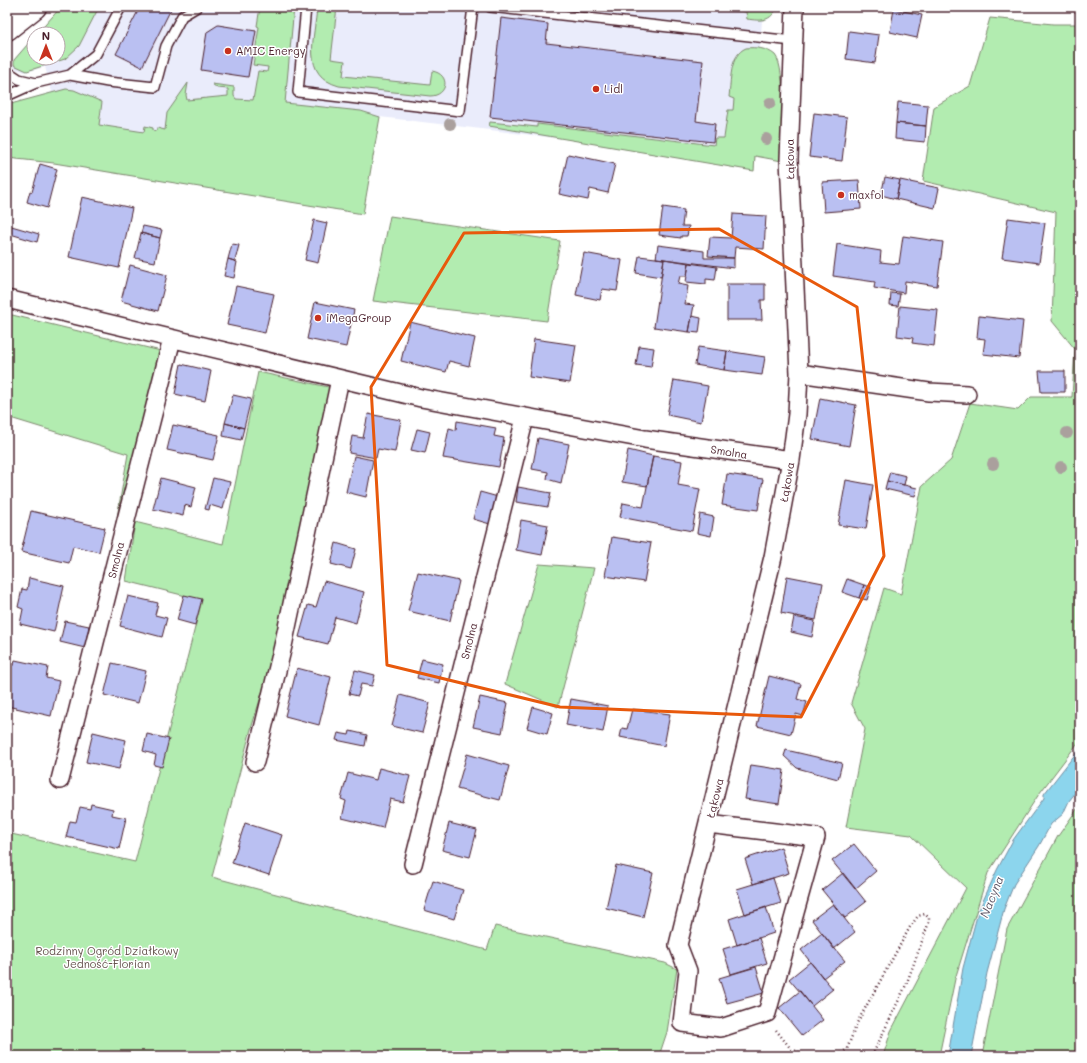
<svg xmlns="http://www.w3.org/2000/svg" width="1087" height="1063" font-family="Mali,sans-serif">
  <rect width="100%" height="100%" fill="#fff"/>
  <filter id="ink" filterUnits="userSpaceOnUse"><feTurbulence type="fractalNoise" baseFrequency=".025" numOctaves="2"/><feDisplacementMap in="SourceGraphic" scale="8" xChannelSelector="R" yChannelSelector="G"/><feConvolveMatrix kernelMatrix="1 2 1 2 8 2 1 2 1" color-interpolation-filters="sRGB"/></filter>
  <g filter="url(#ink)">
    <path fill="#eaecfb" d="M61,7H777L770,18L762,21L760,48L773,54L780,65L782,84V161L755,156L754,171L565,139L380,117L363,214L54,163L7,158V105L52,92L45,67L25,72L16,69L12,65H14V60L20,52L34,37V58H58V34H37Z"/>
    <path fill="#b2ecb0" stroke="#7e866e" d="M61,7H99L79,46L65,59L27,71L14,65V60L34,37V58H58V34H37Z
      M260,7H294L285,103L361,111L380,117L363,214L54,163L7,158V105L66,89L74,90L102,102L99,125L144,132L145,126L153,128V130L156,131L157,128L165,130L167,113L188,83L186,95L187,100L228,96V89L217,88L212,84L234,87V96L236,99L253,100L258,71L267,72L268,67L253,65L259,27L257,26Z
      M317,7H337L331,59L345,61L343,76L430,85L432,71C451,74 448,96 430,96L339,86C300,75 315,38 317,7Z
      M700,7H777C771,22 761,21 747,19L746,12Z
      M990,18L1053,24H1080V740L1039,794L988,873L955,979L939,1056H883L891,1031L966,888L911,835L846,827L865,729L851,703L884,588L901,594L922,486L951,460L970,403L1018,410L1031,397H1072L1075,349L1052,321L1056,212L923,181L934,107L970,86Z
      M746,48C755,47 767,48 775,55C787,69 782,140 782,161L755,156L754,171L489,126L490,122L537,127V124L714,145L715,138H724L728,110H733L734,99L729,97C731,82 729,55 746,48Z
      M390,216L560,241L547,321L373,301Z
      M8,314L161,351L138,449L116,523L128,454L7,417Z
      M258,372L333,388L276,647L251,729L212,877L487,950L495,926L665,963L677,969L667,1032L659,1056H7V833L135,862L202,600L126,581L135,522L223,544Z
      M539,564L594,568L558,707L505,684Z
      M1080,805V1056H982L1007,929L1058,836Z"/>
    <path fill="#8cd5ed" stroke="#728c9f" d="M1080,748V787L1069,801L1063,814L1051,824L1039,846L1014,884L1004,909L987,973L971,1056H948L963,968L978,912L997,870L1013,840L1044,798V794Z"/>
    <path fill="#bac0f2" stroke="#4a1f2b" d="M140,7H172L142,67L116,54Z
      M894,9L922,15L917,38L890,32Z
      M501,18L548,24L546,43L703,61L696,121L715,124L713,142L490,117Z
      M218,25L256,31L248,77L201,70L207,32Z
      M849,31L879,35L875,63L846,59Z
      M898,102L928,105L926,126L896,123Z
      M814,113L847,117L842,161L809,157Z
      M896,123L926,126L925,142L895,139Z
      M568,154L615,164L608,193L590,189L588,200L559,194Z
      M40,164L57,169L47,208L27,202L30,191L32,192Z
      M885,177L900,180L896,199L881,195Z
      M859,180L861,209L824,212L822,182Z
      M900,180L939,188L935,208L896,199Z
      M82,197L132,208L119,268L69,257Z
      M663,207L684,210L682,226H689L687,236H681V238L659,235Z
      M733,214L766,216L764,249L735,247L734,258L708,256L710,237L731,238Z
      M1008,218L1045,223L1039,263L1002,258Z
      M314,220L327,223L318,263L305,260Z
      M8,225L39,234L37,242L7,233Z
      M143,226L162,230L160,238L141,233Z
      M141,233L160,238L155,262L135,258Z
      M903,236L943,242L937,286L905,281L904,293L874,288L875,282L833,276L837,244L881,251L880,262L899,264Z
      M232,244L239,245L235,261L228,259Z
      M658,245L704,251V258H734V268L656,258Z
      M584,253L622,260L617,291L602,289L600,300L576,295Z
      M639,256L664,259L661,277L636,273Z
      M228,259L237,262L234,278L224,276Z
      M664,259L689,263L687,276H680L678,284L688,286L685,304L694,305L689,332L654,327Z
      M689,263L717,267L715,280L706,279V284L686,282Z
      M130,265L167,275L158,311L121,301Z
      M727,284H765V300H761L762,320H727Z
      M236,286L274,294L265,333L227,325Z
      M891,293L900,294L898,306L890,305Z
      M315,302L354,310L346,347L307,339Z
      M900,306L938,310L934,346L912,343L913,338L897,336Z
      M692,316L701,318L699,333L689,332Z
      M979,316L1023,321L1019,358L983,354L985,339L977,338Z
      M410,322L475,338L469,366L449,361L446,372L401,361Z
      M534,339L576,345L570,383L529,377Z
      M639,346L654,348L651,367L636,365Z
      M698,347L727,351L724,370L695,365Z
      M727,351L765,357L762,375L724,370Z
      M181,364L211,371L205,401L175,394Z
      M1039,371H1065V392H1041Z
      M674,380L708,386L701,422L667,415Z
      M233,395L251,399L244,428L225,423Z
      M820,398L856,405L849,446L812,439Z
      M368,414L401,420L395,452L378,449L376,458L349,453L352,436L363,438Z
      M457,421L496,428L494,436L504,438L499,467L443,458L449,428L456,430Z
      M225,423L244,428L241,440L223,436Z
      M173,425L219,435L213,460L167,450Z
      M417,429L430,432L425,453L411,450Z
      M538,438L569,444L561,483L547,479L548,472L532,469Z
      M628,450L653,456L647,486L622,482Z
      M354,456L373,460L366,497L346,492Z
      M653,456L682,461L678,485L700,489L692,531L620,517L623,503L643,507Z
      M890,472L906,476L904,485L887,481Z
      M727,474L763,479L758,510L722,505Z
      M161,478L196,487L191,507L185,505L183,516L153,509Z
      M213,478L230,482L223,509L210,505L209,510L205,509Z
      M846,480L873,485L866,529L838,525Z
      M887,481L917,488L915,496L885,489Z
      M518,487L551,493L548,507L516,502Z
      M480,492L498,497L490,524L473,519Z
      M31,511L105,528L99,552L73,546L69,563L21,552Z
      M700,514L714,517L711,536L697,533Z
      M521,520L548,525L542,555L516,550Z
      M612,537L651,543L644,582L605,576Z
      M336,543L356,549L351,569L331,564Z
      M418,572L459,581L450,621L408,611Z
      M787,576L823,583L816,620L781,613Z
      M29,578L64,586L54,632L20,624L23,609L18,607L22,589L27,590Z
      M847,579L864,585L859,598L842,592Z
      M324,581L364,592L356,623L335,617L328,644L299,637L308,605L316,607Z
      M864,585L871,587L867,600L859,598Z
      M184,595L202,599L195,625L177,620Z
      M128,596L158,603L155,615L167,618L162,637L120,626Z
      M794,617L815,621L812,637L791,632Z
      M65,621L89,626L85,648L60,642Z
      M422,659L443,664L439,683L417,678Z
      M15,660L48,667L46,678L59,681L51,716L7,706V663L14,665Z
      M112,663L146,671L138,703L104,695Z
      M297,668L331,677L319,725L285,716Z
      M355,670L375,675L372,686L361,684L358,696L349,694Z
      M769,676L801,684L797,699L807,702L803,716L796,714L791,734L757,726Z
      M400,695L430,703L422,733L392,726Z
      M480,697L508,703L502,733L473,727Z
      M571,699L608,706L603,732L566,725Z
      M533,707L553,713L547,734L527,728Z
      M632,709L670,714L664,746L620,737L622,728L627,729Z
      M350,731L367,735L365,746L336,740L338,733L349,735Z
      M93,732L126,740L119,769L86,762Z
      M147,734L169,739L162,767L154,765L156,755L143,751Z
      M786,750L842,763L838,779L797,768L784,756Z
      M467,754L509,766L500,800L457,789Z
      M751,765L784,770L779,804L745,799Z
      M379,768L410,776L403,802L390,799L383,828L342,818L346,801L341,799L348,773L376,780Z
      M91,804L113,809L112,815L126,818L119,849L66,837L70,821L76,822L80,807L90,809Z
      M245,823L282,835L269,875L232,863Z
      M449,823L477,830L470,857L442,850Z
      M854,844L876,871L855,889L832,861Z
      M781,847L789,873L753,884L745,859Z
      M616,865L653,873L643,917L606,908Z
      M843,873L866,902L845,918L822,890Z
      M773,878L781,903L745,914L737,889Z
      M433,881L463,890L454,919L424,910Z
      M833,904L855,932L834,949L812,920Z
      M766,907L774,933L737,945L729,919Z
      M822,933L845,961L823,978L801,950Z
      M759,938L767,963L731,974L723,949Z
      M810,962L833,989L812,1006L789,979Z
      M756,967L764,993L727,1003L719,978Z
      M800,991L823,1020L802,1036L779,1008Z"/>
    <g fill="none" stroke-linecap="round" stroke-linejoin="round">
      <g stroke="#4a1f2b" stroke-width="12">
        <path id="lane" d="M121,7L96,54L70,75L108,82L155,87L166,46L182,16L197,7
          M306,7L298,92L460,111L473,7
          M490,7L793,41
          M7,71L19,79L36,83
          M7,96L36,83L70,75"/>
      </g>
      <g stroke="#4a1f2b" stroke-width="20">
        <path id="street" d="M7,299L421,398L645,439L791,460
          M799,373L929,392L967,394
          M255,762L283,646L340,379
          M60,780L172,339
          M708,824L816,837L767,1013L721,1028L682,1023L688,971L678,945L773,557L791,460L797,414L799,373L789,159L795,7
          M413,864L525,418"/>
      </g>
      <g stroke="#4a1f2b" stroke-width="25">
        <path id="primary" d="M7,8V7
          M7,29L35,7"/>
      </g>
      <path stroke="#4a1f2b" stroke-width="2.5" stroke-dasharray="1 3" stroke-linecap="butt" d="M776,1030L791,1049L807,1056
        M838,1056L847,1049L857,1023L910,927L918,916L925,914L929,918V922L906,985L872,1056"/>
      <use href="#lane" stroke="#fff" stroke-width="9"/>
      <use href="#street" stroke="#fff" stroke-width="17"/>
      <use href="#primary" stroke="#fff" stroke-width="22"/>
    </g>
    <g fill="#aaa09d">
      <circle cx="770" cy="103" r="6"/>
      <circle cx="450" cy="124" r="6"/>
      <circle cx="766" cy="139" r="6"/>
      <circle cx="1067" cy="433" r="6"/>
      <circle cx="993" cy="464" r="6"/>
      <circle cx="1061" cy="467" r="6"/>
    </g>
  </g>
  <path fill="none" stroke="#e8590c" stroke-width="3" stroke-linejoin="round" d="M719,229L857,307L884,556L801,717L560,707L387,665L371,387L464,233Z"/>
  <g fill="#c8321e" stroke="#fff" stroke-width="1.5">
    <circle cx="228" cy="51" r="4"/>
    <circle cx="596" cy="89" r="4"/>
    <circle cx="841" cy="195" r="4"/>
    <circle cx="318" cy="318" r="4"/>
  </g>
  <g text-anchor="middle" stroke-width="3" stroke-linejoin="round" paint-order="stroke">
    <g font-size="11" fill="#4a1f2b" stroke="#fff" text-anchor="start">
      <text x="236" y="55">AMIC Energy</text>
      <text x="604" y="93">Lidl</text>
      <text x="849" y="199">maxfol</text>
      <text x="326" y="322">iMegaGroup</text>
    </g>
    <g font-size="11" fill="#4a1f2b" stroke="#fff">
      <text transform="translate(790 159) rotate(-91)" y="4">Łąkowa</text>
      <text transform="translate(729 452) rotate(9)" y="4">Smolna</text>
      <text transform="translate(787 482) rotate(-80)" y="4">Łąkowa</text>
      <text transform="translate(116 560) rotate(-76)" y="4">Smolna</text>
      <text transform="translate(469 641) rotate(-76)" y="4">Smolna</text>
      <text transform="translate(715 798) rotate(-76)" y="4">Łąkowa</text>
    </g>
    <g font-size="11" fill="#64524c" stroke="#fff">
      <text x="107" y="955">Rodzinny Ogród Działkowy<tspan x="107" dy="13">Jedność-Florian</tspan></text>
    </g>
    <g font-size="12" font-style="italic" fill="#5e5665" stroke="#fff">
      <text transform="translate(992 897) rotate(-68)" y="4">Nacyna</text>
    </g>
  </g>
  <rect width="1087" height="1063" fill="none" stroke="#fff" stroke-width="24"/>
  <rect x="12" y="12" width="1063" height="1039" fill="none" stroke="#4a1f2b" stroke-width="1.5" filter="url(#ink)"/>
  <g transform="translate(46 46)"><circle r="19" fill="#ffffff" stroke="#b7a5aa"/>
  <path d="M0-3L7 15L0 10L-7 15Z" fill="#c8321e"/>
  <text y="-6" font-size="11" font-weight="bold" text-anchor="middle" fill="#4a1f2b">N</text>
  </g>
</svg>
